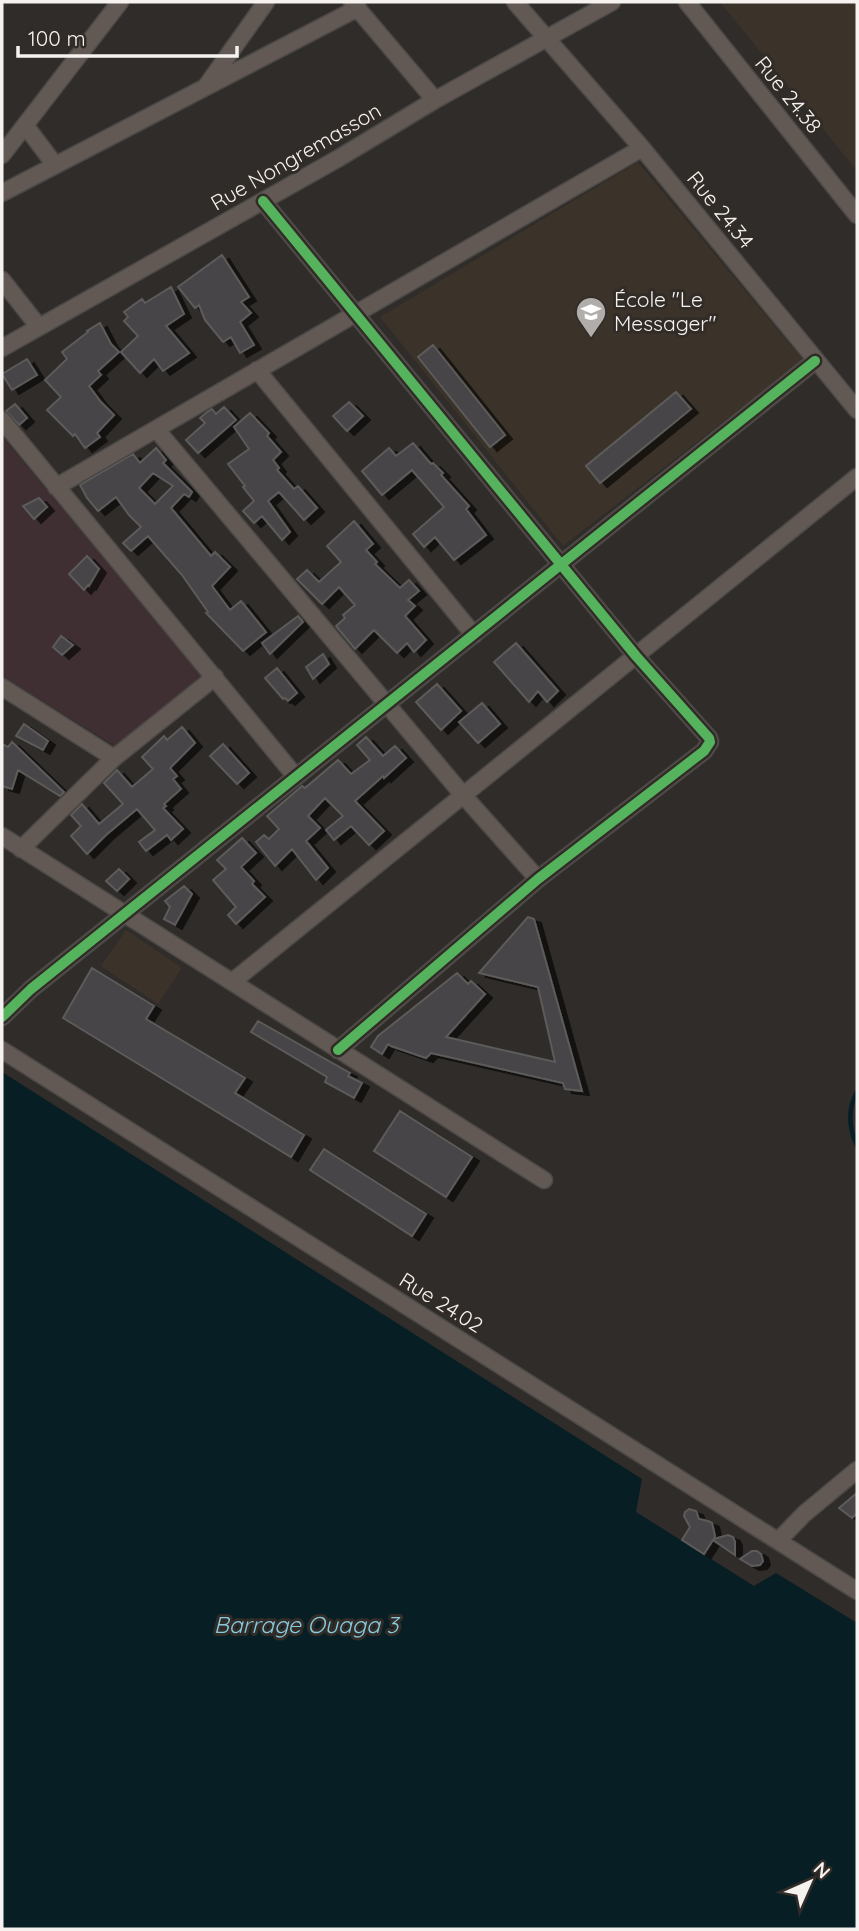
<svg xmlns="http://www.w3.org/2000/svg" width="859" height="1931" font-family="Quicksand,sans-serif">
  <defs>
    <filter id="shadow"><feDropShadow dx="7" dy="4" stdDeviation="0" flood-color="#0009"/></filter>
  </defs>
  <rect width="100%" height="100%" fill="#2f2c29"/>
  <path fill="#3f2f32" d="M2,436L209,685L125,752L2,676Z"/>
  <path fill="#3b3229" d="M720,2H857V171Z
    M638,162L803,360L563,546L380,317Z
    M126,930L182,968L158,1004L101,966Z"/>
  <path fill="#071e25" d="M2,1072L642,1479L636,1512L754,1586L776,1573L857,1623V1929H2Z"/>
  <g fill="none" stroke-linecap="round" stroke-linejoin="round">
    <path stroke="#071e25" stroke-width="4.5" d="M857,1092C847,1110 849,1128 857,1146"/>
  </g>
  <path fill="#474447" stroke="#5c5b5a" stroke-width="2" fill-rule="evenodd" filter="url(#shadow)" d="M222,255L249,297L241,302L251,313L240,322L254,345L240,353L231,337L223,342L205,320L199,305L195,308L178,287Z
    M171,287L184,314L166,326L189,353L163,371L154,359L140,373L121,352L138,336L124,321L128,317L124,312L142,299L145,303Z
    M100,323L111,344L119,352L98,371L101,375L89,386L101,402L114,415L97,433L100,437L85,448L75,434L73,436L47,410L61,397L45,380L67,359L62,352L88,332L87,331Z
    M433,345L505,435L490,447L418,357Z
    M27,359L37,375L12,390L2,374Z
    M676,392L691,409L600,483L586,466Z
    M349,402L363,416L347,431L333,416Z
    M15,404L27,418L19,425L6,411Z
    M224,407L236,420L198,453L186,440L205,423L200,418L207,412L212,409L216,414Z
    M250,413L269,433L267,436L281,452L273,460L279,468L277,470L294,489L298,486L317,508L304,520L279,492L268,501L290,532L282,540L262,516L254,523L243,511L254,501L243,487L245,486L228,464L249,449L234,427Z
    M413,443L431,464L433,463L443,473L441,475L469,506L466,509L486,535L454,560L435,537L424,547L413,534L444,507L412,470L382,495L362,471L389,448L396,456Z
    M156,448L166,460L163,463L192,492L189,497L184,494L171,508L211,556L215,552L230,567L212,586L230,610L241,601L266,632L243,651L206,613L208,612L182,575L148,536L131,551L123,543L141,527L129,515L116,497L98,511L87,498L80,485L133,454L140,463ZM153,473L173,486L155,504L139,488Z
    M39,498L47,507L34,519L23,506Z
    M354,521L373,544L366,550L377,562L375,564L400,588L409,580L419,591L408,600L415,606L405,616L426,640L414,652L407,643L397,653L374,630L355,649L336,626L345,618L343,615L355,605L339,587L322,604L297,579L307,570L319,582L341,562L327,546Z
    M87,556L99,569L89,586L88,585L84,590L69,574Z
    M298,616L303,622L270,654L262,643Z
    M61,636L73,645L62,655L53,647Z
    M516,643L558,691L547,702L538,691L529,702L494,662Z
    M323,654L329,664L313,679L306,667Z
    M277,668L297,693L288,701L285,698L283,699L265,678Z
    M437,684L461,711L441,730L416,702Z
    M482,703L500,724L478,743L459,722Z
    M24,724L48,741L43,750L16,736Z
    M182,727L195,743L170,768L177,776L173,779L181,789L164,804L166,806L163,808L183,829L171,840L167,835L146,851L139,842L155,830L137,809L106,835L87,854L71,836L81,826L71,815L82,804L99,824L123,804L104,783L117,770L132,787L153,769L142,757L164,736L167,740Z
    M366,737L383,756L395,746L406,758L384,778L383,776L355,801L384,831L369,845L351,826L334,840L326,830L343,816L325,798L308,816L320,828L306,841L328,868L316,880L292,849L275,866L256,842L264,835L269,839L279,829L267,816L302,786L305,788L338,760L351,774L370,760L357,745Z
    M12,742L64,792L60,796L18,770L12,789L2,786V744L8,747Z
    M223,744L249,773L237,784L210,756Z
    M242,838L256,853L241,867L254,881L252,884L265,897L236,924L228,915L236,907L213,880L226,869L217,860Z
    M119,869L129,879L117,891L106,881Z
    M184,886L192,894L175,925L164,919L170,907L165,901Z
    M528,917L534,919L582,1091L565,1089L563,1083L431,1053L426,1058L391,1046L388,1044L382,1054L371,1047L378,1036L457,973L468,984L471,981L485,994L446,1037L555,1062L538,987L479,973Z
    M92,968L154,1006L146,1019L245,1078L235,1093L304,1135L291,1157L63,1018Z
    M258,1021L350,1073L348,1076L362,1083L354,1098L325,1082L327,1077L251,1032Z
    M400,1111L472,1157L446,1197L374,1151Z
    M324,1149L426,1214L412,1236L310,1170Z
    M857,1493V1513L852,1518L839,1508Z
    M689,1509L696,1511L699,1519L708,1521L712,1523L715,1536L714,1539L728,1535L733,1537L735,1542V1555L713,1540L704,1554L682,1540L690,1527L684,1516L685,1512Z
    M752,1551H757L761,1554L763,1561L760,1565L752,1566L740,1559Z"/>
  <g fill="none" stroke-linecap="round" stroke-linejoin="round">
    <g stroke="#4a4846" stroke-width="19">
      <path id="minor" d="M352,2L435,100
        M515,2L642,148L857,410
        M687,2L857,215
        M207,85L266,2
        M25,125L55,165
        M2,155L120,2
        M2,193L358,8
        M263,201L636,656L709,738L710,742L704,751L538,879L338,1050
        M2,280L39,327
        M2,348L339,158L435,100L612,2
        M257,370L474,635
        M2,420L296,777
        M156,429L463,795L538,879
        M56,487L642,148
        M2,687L114,758
        M2,836L544,1180
        M21,849L114,758L215,677
        M232,982L857,477
        M2,1017L31,989L815,361
        M2,1050L857,1591
        M778,1541L804,1514L857,1470"/>
    </g>
    <use href="#minor" stroke="#625954" stroke-width="16"/>
    <g stroke="#312c27" stroke-width="15">
      <path id="cycleway" d="M263,201L636,656L709,738L710,742L704,751L538,879L338,1050
        M2,1017L31,989L815,361"/>
    </g>
    <use href="#cycleway" stroke="#56b35d" stroke-width="10"/>
  </g>
  <defs>
    <g id="school-pin" transform="scale(1.575)"><path d="M0 17L-7.5 6A9.5 9.5 0 1 1 7.5 6Z" fill="#b0adaa" stroke="#312c27"/><path d="M0-5L7-2L0 1L-7-2ZM-4 1L0 2.5L4 1V4Q0 6-4 4Z" fill="#fff"/></g>
  </defs>
  <g fill-rule="evenodd">
    <use href="#school-pin" x="591" y="312"/>
  </g>
  <g text-anchor="middle" stroke-width="6" stroke-linejoin="round" paint-order="stroke">
    <g font-size="21" fill="#f6f2ef" stroke="#312c27">
      <text transform="translate(788 95) rotate(51)" y="7">Rue 24.38</text>
      <text transform="translate(296 157) rotate(-30)" y="7">Rue Nongremasson</text>
      <text transform="translate(720 210) rotate(51)" y="7">Rue 24.34</text>
      <text transform="translate(441 1303) rotate(32)" y="7">Rue 24.02</text>
    </g>
    <g font-size="21" fill="#f6f2ef" stroke="#312c27" text-anchor="start">
      <text x="614" y="307">École "Le<tspan x="614" dy="24">Messager"</tspan></text>
    </g>
    <g font-size="23" font-style="italic" fill="#87cae0" stroke="#312c27">
      <text x="306" y="1633">Barrage Ouaga 3</text>
    </g>
  </g>
  <rect width="859" height="1931" fill="none" stroke="#f6f2ef" stroke-width="7"/>
  <g transform="translate(810 1882) rotate(45)" stroke="#312c27" stroke-width="5" paint-order="stroke">
  <path d="M0-5L12 26L0 18L-12 26Z" fill="#f6f2ef"/>
  <text y="-10" font-size="19" font-weight="bold" text-anchor="middle" fill="#f6f2ef">N</text>
  </g>
  <path d="M18 46v10h219v-10" fill="none" stroke="#f6f2ef" stroke-width="3.5"/>
  <text x="28" y="46" font-size="21" fill="#f6f2ef" stroke="#312c27" stroke-width="5" paint-order="stroke">100 m</text>
</svg>
